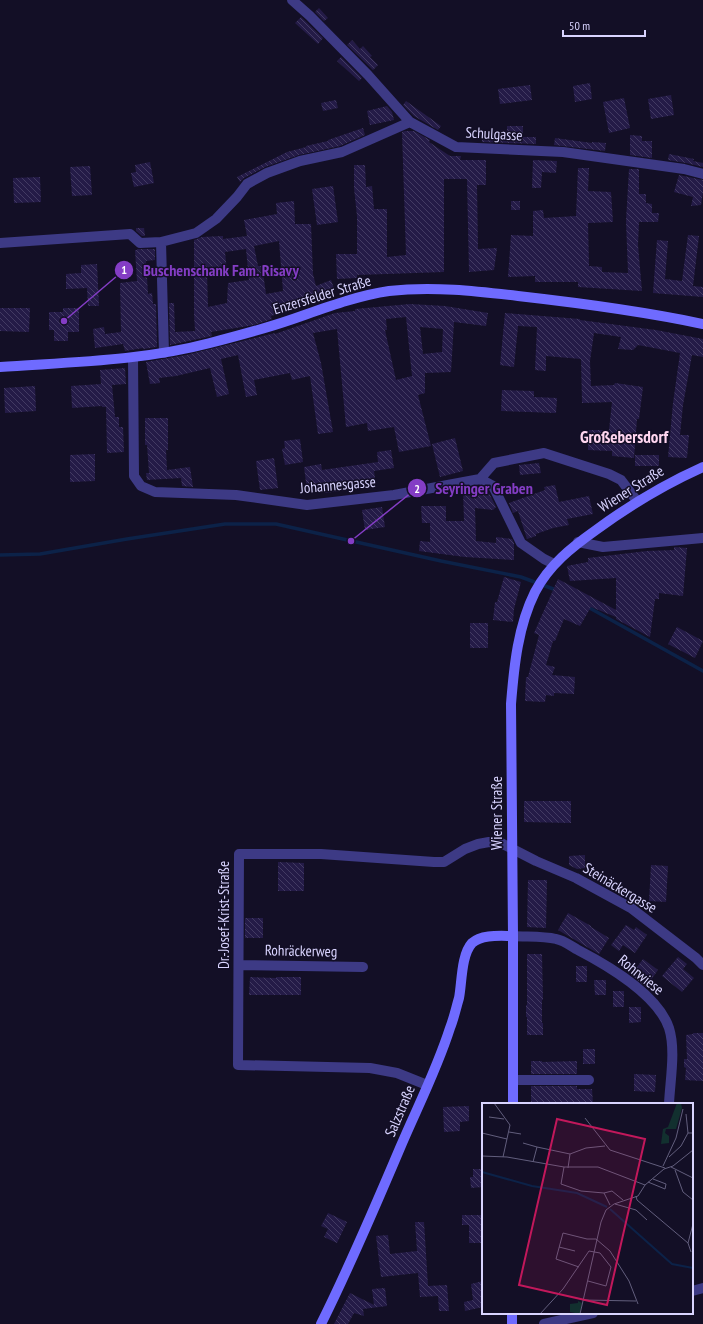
<svg xmlns="http://www.w3.org/2000/svg" width="703" height="1324" font-family="'PT Sans Narrow',sans-serif">
  <defs>
    <pattern id="building-back-hatch" width="6" height="6" patternUnits="userSpaceOnUse"><rect width="6" height="6" fill="#241b47"/><path d="M-1 5l2 2M0 0l6 6M5-1l2 2" fill="none" stroke="#433b63"/></pattern>
  </defs>
  <rect width="100%" height="100%" fill="#130f26"/>
  <g fill="none" stroke-linecap="round" stroke-linejoin="round">
    <path stroke="#0c2248" stroke-width="3.5" d="M0,555L40,554L127,539L225,524H276L441,561L521,577L556,590
      M586,606L703,671"/>
  </g>
  <path fill="url(#building-back-hatch)" fill-rule="evenodd" d="M319,8L328,18L324,21L315,12Z
    M301,17L323,38L318,44L295,23Z
    M352,40L360,49L363,46L372,56L370,57L378,65L373,70L347,45Z
    M341,57L362,78L359,81L337,61Z
    M590,83L592,99L575,102L573,86Z
    M530,85L532,100L500,104L498,89Z
    M671,95L674,115L651,119L648,99Z
    M624,98L630,128L609,133L603,102Z
    M336,100L338,108L323,111L321,103Z
    M406,101L441,126L438,130L414,116L403,105Z
    M387,106L392,112L394,120L370,125L367,111Z
    M507,126H523V137H536V144L482,142V130L507,131Z
    M363,128L365,135L340,146L299,155L265,167L244,178L240,182L237,177L287,152L306,147V146L328,141V140Z
    M405,131H414L430,140L429,142L450,156H461L460,160H486V185H477L478,249L497,248L494,270L469,272L467,179H444V272L357,275V278L337,279L336,254H357V216L354,188V165H365L366,187L372,186L374,209H387V257L406,255L402,132Z
    M630,135L642,136V141H652V158L630,155Z
    M555,138L592,143V142L606,143L605,151L554,145Z
    M669,154L694,159L693,161L703,163V167L686,163L668,160Z
    M533,160L557,161L556,173L542,172L541,188H532Z
    M150,162L154,183L134,187L131,173L136,172L135,165Z
    M90,166L92,195L72,196L70,167Z
    M578,168H589L588,191L611,192L613,222L588,223L589,266L602,267V272L628,273L626,221L629,169H639V194H646V203L652,204V213H659L658,222H639L638,245L642,291L578,287V282H535V276L508,277L511,235L533,236V211L543,210L544,218L576,216Z
    M679,175L703,180V192L701,205L691,206L693,197L674,192Z
    M40,177L41,202L14,203L13,178Z
    M333,186L338,222L317,225L312,189Z
    M294,201L295,224H311L313,274L316,286L331,280L335,291L288,311L271,316L272,319L254,325L211,332L212,336L170,345L169,303H174L175,332L195,331L194,315V240L202,237L223,236V239L247,236L244,220L277,214L276,203ZM279,241L283,291L266,294L262,266H258L254,246ZM246,249L249,280L228,283L227,303L208,307L207,273L227,271L225,252Z
    M511,201H520V210H511Z
    M136,228H144L145,236H142L136,231Z
    M688,235L699,236L693,286L703,287V297L653,293L657,240L668,241L665,279L682,281Z
    M137,249H155V260L146,261L148,294L152,293L153,304H156L157,347L143,349V348L125,351L123,344L95,348L93,329L104,327L105,334L121,332L120,283L137,281L135,250H137Z
    M97,264L99,306H88L87,288L66,289V274L81,273V265Z
    M410,304L445,306L488,313L486,326L454,322L451,372L425,373V393L418,395L431,446L399,452L394,427L368,431L367,423L346,427L337,329L313,333L321,363L333,432L318,434L310,376L292,380L290,373L254,380L257,395L246,397L238,355L221,359L229,394L217,397L210,368L176,376L159,378L160,383L150,384L146,362L186,355L275,333V334L335,313L355,311V309ZM406,317L412,376L396,380L385,330H387L386,319ZM420,327L443,329L442,352L423,354Z
    M0,308H30L29,332L0,331Z
    M63,308H79V332H68V341H54V330H49V312H63Z
    M505,313L580,319V320L656,330L703,339V357L692,355L683,405L680,435H689L687,458L668,457L673,403L680,353L638,345L633,350L618,349L621,337L594,333L590,361L591,386L614,385L615,383L643,387L639,419H637L634,458L612,456V451L588,450V430H609L612,402L582,403L581,359L546,356V371L535,370L537,327L518,326L514,367L500,365Z
    M125,368L126,384L112,385L115,417H119V427H123L124,452L107,453L106,407H102V406L72,408L71,386L101,384L100,370Z
    M35,386L36,411L5,413L4,388Z
    M502,390L534,391V397L557,398L556,413L501,411Z
    M145,418H168V450H166L167,470L190,467L193,487L182,486L181,478L147,480L146,473H149L147,445H145Z
    M455,438L463,471L440,477L432,444Z
    M300,439L303,462L285,465L282,449L285,448L284,441Z
    M391,450L394,468L374,471L376,486L325,493L324,488L307,490L304,467L321,464L322,470L378,462L377,452Z
    M95,454V481L70,482V455Z
    M635,455H659V466H635Z
    M274,458L278,488L260,490L256,461Z
    M539,463L541,473L520,475L519,465Z
    M555,485L559,502L589,496L593,514L567,519L569,525L553,528L536,534V536L527,539L518,511L513,513L509,503L545,490L544,487Z
    M463,490L489,493L496,507L493,510L475,508L476,541L496,543V537L512,539L514,543V560L465,557L419,551L420,541L430,542V523H422L421,506H446V521H464Z
    M382,507L385,527L365,530L362,510Z
    M674,547L687,548L683,596L659,593V599H655L650,637L616,619V617L591,607L580,626L564,619L555,641H553L546,665L555,667L552,675L575,677L574,694L554,693V696L546,695L545,702L525,701L526,677H528L539,635L534,633L558,579L616,610V578L570,581L567,566L588,562V558L647,551L674,550Z
    M504,577L521,582L514,609L513,622L493,620L495,602H497Z
    M470,623H488V648H470Z
    M677,627L703,641L695,658L668,644Z
    M524,801H571V823L524,822Z
    M585,855V868L577,869L569,865V856Z
    M278,862L304,863V891H278Z
    M651,865L668,866L666,902L649,901Z
    M528,880H547L546,928L527,927Z
    M568,913L591,926V927L609,938L599,954L558,930Z
    M245,918H263V938H245Z
    M626,925L634,930L636,927L647,935L635,953L623,945L619,951L611,945Z
    M527,954H542L543,1000H542V1023H543V1035H527V1017H526V1005H527Z
    M678,957L687,964L683,969L694,978L682,992L662,976Z
    M643,959L658,970L646,987L631,975Z
    M576,966H587V982H576Z
    M250,977L276,978V977H301V995H249Z
    M594,980H606V995H595Z
    M613,991H624V1007H613Z
    M629,1007H641V1022L629,1023Z
    M693,1033H703V1081L685,1080L686,1068L684,1067V1059H687L686,1035L693,1034Z
    M583,1049H595V1064H583Z
    M531,1061H542V1062L577,1061V1074H531Z
    M634,1074L656,1075L655,1092L634,1091Z
    M531,1086H577V1089H592L593,1104H531Z
    M469,1106V1121L460,1122V1131L444,1132L443,1107Z
    M473,1169H483V1187L471,1188L470,1177H473Z
    M328,1213L347,1222L337,1243L324,1237L328,1229L321,1226Z
    M462,1215H483V1243H469V1225H462Z
    M415,1222H424L428,1286L447,1285L449,1311H439L438,1296L420,1297L418,1273L381,1277L376,1236L388,1235L390,1254L417,1251Z
    M483,1281V1307L465,1311L464,1302L473,1300L471,1284Z
    M385,1288L387,1306L363,1309L364,1316L354,1313L348,1324H334L350,1293L374,1305L372,1289Z"/>
  <g fill="none" stroke-linecap="round" stroke-linejoin="round">
    <path stroke="#3d3a85" stroke-width="10" d="M292,0L310,16L368,75L410,122L456,147L563,152L684,169L703,174
      M161,242L164,353
      M0,243L130,234L140,243L161,242L196,233L216,219L237,197L247,184L267,173L300,161L342,152L410,122
      M133,358L134,476L141,486L155,492L236,495L307,505L394,495L480,479L493,486L521,543L544,559L554,564
      M480,479L494,463L544,453L609,474L621,480L637,501
      M578,542L603,547L703,538
      M513,936C526,937 543,936 556,939C563,940 571,946 578,950C607,965 658,995 669,1028C676,1050 670,1081 669,1104
      M239,965L363,967
      M513,1080H589
      M427,1085L397,1073L370,1068L238,1065L239,854H321L434,862H444L465,849L478,844L489,842L501,843L536,861L576,878L631,908L696,958L703,965
      M692,1291L703,1288
      M544,1324L593,1313"/>
    <path stroke="#6f6bff" stroke-width="10" d="M0,367C70,362 142,361 210,343C237,336 264,329 290,320C322,309 355,296 389,291C432,286 476,291 518,296C580,303 642,311 703,324
      M513,1104V936L511,704C514,666 518,626 535,592C549,565 572,547 596,530C630,505 665,484 703,467
      M512,1313V1324
      M321,1324C350,1266 375,1207 400,1148C417,1108 437,1069 450,1028C454,1018 456,1008 459,998C462,983 461,955 472,943C482,934 501,936 513,936"/>
  </g>
  <g text-anchor="middle" stroke-width="3" stroke-linejoin="round" paint-order="stroke">
    <g font-size="15" fill="#d9d4ff" stroke="#130f26">
      <text transform="translate(494 134) rotate(3)" y="5">Schulgasse</text>
      <text transform="translate(322 295) rotate(-17)" y="5">Enzersfelder Straße</text>
      <text transform="translate(338 485) rotate(-5)" y="5">Johannesgasse</text>
      <text transform="translate(631 489) rotate(-32)" y="5">Wiener Straße</text>
      <text transform="translate(497 813) rotate(-90)" y="5">Wiener Straße</text>
      <text transform="translate(620 888) rotate(31)" y="5">Steinäckergasse</text>
      <text transform="translate(224 915) rotate(-90)" y="5">Dr.-Josef-Krist-Straße</text>
      <text transform="translate(301 951) rotate(1)" y="5">Rohräckerweg</text>
      <text transform="translate(641 975) rotate(39)" y="5">Rohrwiese</text>
      <text transform="translate(400 1111) rotate(-67)" y="5">Salzstraße</text>
    </g>
    <g font-size="17" font-weight="bold" fill="#ffd6f0" stroke="#130f26">
      <text x="624" y="443">Großebersdorf</text>
    </g>
  </g>
  <g transform="translate(482 1103)">
    <rect width="211" height="211" fill="#130f26"/>
    <path d="M96,198L100,200L98,211L88,209V201L96,200Z" fill="#12302f"/>
    <path d="M195,0H199L200,5L194,26H184L183,30L187,33V40L179,41L181,26L186,24Z" fill="#12302f"/>
    <path fill="none" stroke="#0c2248" stroke-width="2" d="M0,69L50,83L95,90L125,104M128,106L190,161L211,165"/>
    <path fill="none" stroke="#625e7d" stroke-width="1" d="M12,0L28,22L21,54M204,11L206,30M7,14L22,16M103,15L128,47L183,65M27,29L39,31M0,30L25,36M211,32V45M41,40L55,44M0,53L25,54L82,64H116L163,82M187,54L199,43L206,30H211M51,59L55,44L88,51L104,45L123,43M181,63L194,35L201,6M82,64L79,81L99,88L122,90L128,102M189,64L211,75M86,65L88,51M193,67L201,89L211,97M166,79L183,86L184,81L171,76M122,90L130,88L141,97M154,93L155,97L206,140L209,149M133,101L154,107L165,117M206,140L211,121M77,144L93,148M97,164L74,156L81,130L105,136H114L128,148L147,178L156,201M101,197L154,198M58,211L81,186L107,148L118,150L129,164L124,183L106,178M98,211L119,119L124,107L132,101L156,93L163,82L182,66L191,63L211,47"/>
    <path fill="#c2185b" fill-opacity="0.15" stroke="#c2185b" stroke-width="2" d="M75,16L163,36L125,202L37,182Z"/>
    <rect width="211" height="211" fill="none" stroke="#d9d4ff" stroke-width="2"/>
  </g>
  <path fill="none" stroke="#843dc5" stroke-width="1.5" d="M64 321L124 270M351 541L417 488"/>
  <g fill="#843dc5" stroke="#130f26" stroke-width="1.5">
    <circle cx="64" cy="321" r="4"/>
    <circle cx="351" cy="541" r="4"/>
    <circle cx="124" cy="270" r="10"/>
    <circle cx="417" cy="488" r="10"/>
  </g>
  <g font-size="12" text-anchor="middle" font-weight="bold" fill="#fff">
    <text x="124" y="274">1</text>
    <text x="417" y="493">2</text>
  </g>
  <g font-size="16" text-anchor="middle" font-weight="bold" fill="#843dc5" stroke="#130f26" stroke-width="3" stroke-linejoin="round" paint-order="stroke">
    <text x="221" y="276">Buschenschank Fam. Risavy</text>
    <text x="484" y="494">Seyringer Graben</text>
  </g>
  <path d="M563 30v6h82v-6" fill="none" stroke="#d9d4ff" stroke-width="2"/>
  <text x="569" y="30" font-size="12" fill="#d9d4ff" stroke="#130f26" stroke-width="3" paint-order="stroke">50 m</text>
</svg>
